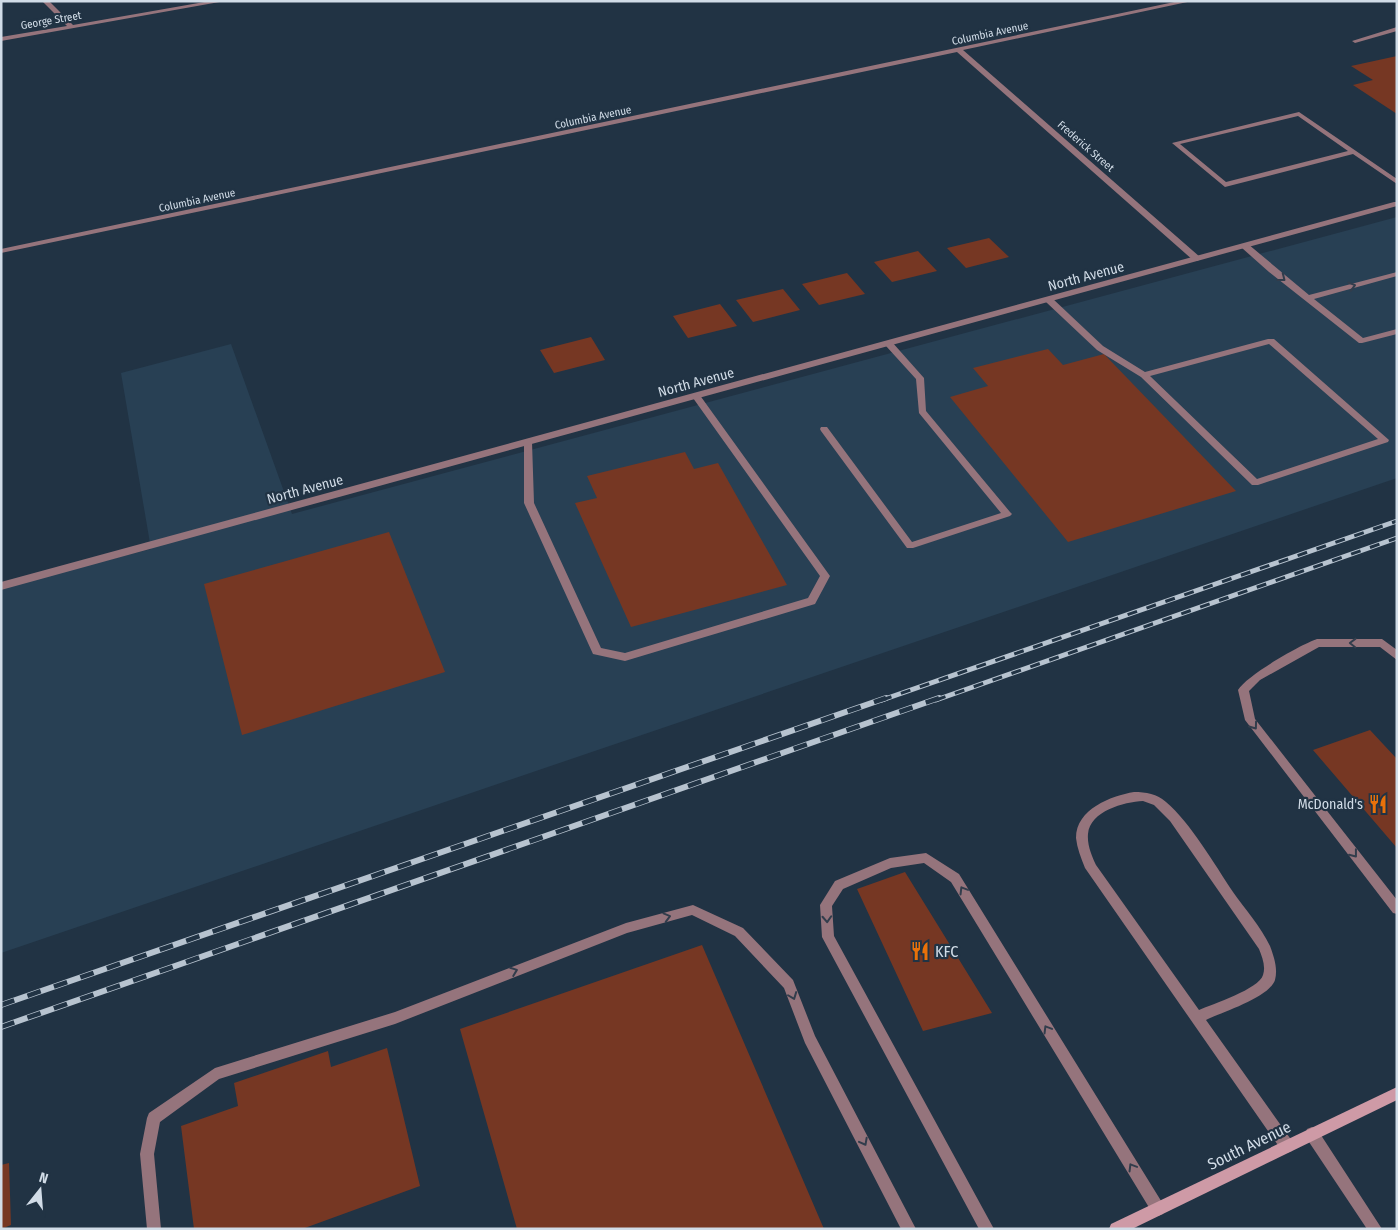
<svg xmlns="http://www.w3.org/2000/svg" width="1398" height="1230" font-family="'Fira Sans Condensed',sans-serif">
  <rect width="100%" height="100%" fill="#213344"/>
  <path fill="#284054" d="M1397,217V478L1,953V587L151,549L121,373L231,344L292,514Z"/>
  <path fill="#763723" d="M1397,56V114L1353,85L1373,80L1351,66Z
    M989,238L1009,257L966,268L947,248Z
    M918,251L937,271L892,282L874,262Z
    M847,273L865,294L819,305L802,284Z
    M783,289L800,310L753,322L736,300Z
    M720,304L737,326L688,338L673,316Z
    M591,337L605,360L554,373L540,350Z
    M1048,349L1063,365L1104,354L1236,491L1068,542L950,397L988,386L973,368Z
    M685,452L694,469L718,463L787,585L631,627L575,503L597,498L587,476Z
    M389,532L445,672L242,735L204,584Z
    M1370,730L1397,759V848L1313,750Z
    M905,872L992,1013L923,1031L857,889Z
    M702,945L824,1229H517L460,1029Z
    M387,1048L420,1186L302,1229H194L181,1126L238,1106L234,1083L328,1051L331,1067Z
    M9,1163L11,1225L1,1229V1165Z"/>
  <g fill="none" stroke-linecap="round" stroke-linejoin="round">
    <path fill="#95747c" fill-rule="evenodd" d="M1397,27V31L1355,43L1352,41Z
      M1299,112L1397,179V184L1353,154L1225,187L1172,143ZM1298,116L1348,151L1226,182L1180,144Z
      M1242,244H1248L1309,295L1397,272V276L1314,299L1363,338L1397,329V334L1362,343H1359L1269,272L1242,248Z
      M1046,298H1052L1103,346L1145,372L1268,339H1274L1389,440L1388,442L1258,485H1252L1141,377L1097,350L1046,302ZM1269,344L1378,439L1257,479L1150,376Z
      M889,341L892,342L924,378L926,411L1010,512L1012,514L1010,516L913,548H907L821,431L820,429L821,427H827L912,542L1001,513L919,413L916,379L886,346L885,344Z
      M696,393L699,394L830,576L815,604L625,661L593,654L524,503V442L525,440H531L532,442L534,503L601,648L625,653L808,598L820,576L693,398L692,396L693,394Z
      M1317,639H1382L1397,650V660L1380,647H1319L1260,680L1249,691L1255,719L1397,900V914L1393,913L1245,720L1238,690C1247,675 1300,645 1317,639Z
      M1134,792C1146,792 1157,794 1166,802C1190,822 1215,865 1233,892C1245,909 1261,927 1270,946C1274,957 1278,968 1275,980C1269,998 1222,1012 1206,1020L1292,1141L1294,1146L1292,1151L1287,1153L1282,1151L1085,868C1081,858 1077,848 1076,838C1076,809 1111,796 1134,792ZM1143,801L1154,805L1170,821L1259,949C1262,957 1266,966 1263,975C1259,989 1213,1004 1199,1010L1096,865C1092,856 1087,845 1088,834C1090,811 1124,802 1143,801Z
      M926,853L959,874L1163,1204L1165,1209L1163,1214L1158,1216L1153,1214L951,882L924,863L891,868L843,889L832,906L834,936L994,1229H979L822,937L820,905L835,881L890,858Z
      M693,905L743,928L793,980L815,1036L916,1229H901L805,1043L784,988L735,936L692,915L627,933L395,1024L219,1079L160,1122L154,1154L161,1229H147L140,1154L147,1118L149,1113L215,1068L395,1012L626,923Z"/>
    <path fill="#95747c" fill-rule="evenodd" d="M42,1H49L73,25L210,1H225L1,41V37L67,26Z
      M1179,1H1192L963,50L1200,257L1201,259L1197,261H1194L957,52L1,253V249Z
      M1312,1127L1317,1129L1382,1229H1367L1307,1139L1305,1134L1307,1129Z"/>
    <path fill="#95747c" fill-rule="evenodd" d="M1394,202H1397V206L1,590V582Z"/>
    <path fill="#ce9aa6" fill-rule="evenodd" d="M1397,1087V1100L1132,1229H1109L1111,1224Z"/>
    <g stroke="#b7c3cf" stroke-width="5">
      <path id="rail-far1" d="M882,700L1397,521
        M936,700L1397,538"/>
    </g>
    <g stroke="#b7c3cf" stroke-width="6">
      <path id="rail" d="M1,1005L886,698
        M1,1027L939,698"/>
    </g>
    <use href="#rail-far1" stroke="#213344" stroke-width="3" stroke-dasharray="10" stroke-linecap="butt"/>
    <use href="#rail" stroke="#213344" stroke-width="4.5" stroke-dasharray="14" stroke-linecap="butt"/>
  </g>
  <defs><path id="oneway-chevron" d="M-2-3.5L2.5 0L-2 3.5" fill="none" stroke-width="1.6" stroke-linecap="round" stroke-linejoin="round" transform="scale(1.25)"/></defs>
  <g stroke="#323d4c">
    <use href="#oneway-chevron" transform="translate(1282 278) rotate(38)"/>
    <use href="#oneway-chevron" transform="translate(1352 286) rotate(-16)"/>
    <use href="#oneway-chevron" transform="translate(1353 643) rotate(-179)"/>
    <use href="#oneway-chevron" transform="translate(1254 726) rotate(54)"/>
    <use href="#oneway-chevron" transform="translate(1354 854) rotate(52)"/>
    <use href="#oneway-chevron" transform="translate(963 890) rotate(-121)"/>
    <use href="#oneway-chevron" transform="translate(667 917) rotate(-15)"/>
    <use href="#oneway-chevron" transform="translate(827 919) rotate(87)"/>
    <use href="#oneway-chevron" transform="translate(514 971) rotate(-21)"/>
    <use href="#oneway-chevron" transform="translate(793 996) rotate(69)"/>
    <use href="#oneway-chevron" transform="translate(1047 1029) rotate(-121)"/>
    <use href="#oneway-chevron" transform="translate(864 1142) rotate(62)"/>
    <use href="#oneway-chevron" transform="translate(1132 1167) rotate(-121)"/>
  </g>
  <defs>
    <g id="restaurant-bare" transform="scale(1.5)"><path d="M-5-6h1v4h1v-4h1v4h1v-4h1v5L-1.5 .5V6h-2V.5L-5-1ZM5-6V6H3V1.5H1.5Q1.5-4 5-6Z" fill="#e8710a" stroke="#213344" stroke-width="2.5" paint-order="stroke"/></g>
  </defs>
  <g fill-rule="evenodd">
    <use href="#restaurant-bare" x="1378" y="804"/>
    <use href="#restaurant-bare" x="920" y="951"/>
  </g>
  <g text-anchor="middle" stroke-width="4.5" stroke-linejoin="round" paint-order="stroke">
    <g font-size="11" fill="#d1dce7" stroke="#213344">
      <text transform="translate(51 20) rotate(-10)" y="4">George Street</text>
      <text transform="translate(990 33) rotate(-12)" y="4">Columbia Avenue</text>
      <text transform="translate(593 117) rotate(-12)" y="4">Columbia Avenue</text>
      <text transform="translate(1086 146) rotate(41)" y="4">Frederick Street</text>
      <text transform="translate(197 200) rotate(-12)" y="4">Columbia Avenue</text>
    </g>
    <g font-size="14" fill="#d1dce7" stroke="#213344">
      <text transform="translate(1086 276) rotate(-15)" y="5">North Avenue</text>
      <text transform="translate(696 382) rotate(-15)" y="5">North Avenue</text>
      <text transform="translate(305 489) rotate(-15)" y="5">North Avenue</text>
    </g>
    <g font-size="14" fill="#d1dce7" stroke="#213344" text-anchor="end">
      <text x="1363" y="809">McDonald's</text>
    </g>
    <g font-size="16" fill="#d1dce7" stroke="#213344" text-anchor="start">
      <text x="935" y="957">KFC</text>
    </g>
    <g font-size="16" fill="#d1dce7" stroke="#213344">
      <text transform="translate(1249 1145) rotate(-26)" y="6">South Avenue</text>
    </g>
  </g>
  <rect width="1398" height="1230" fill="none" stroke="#d1dce7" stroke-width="5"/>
  <g transform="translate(40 1190) rotate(17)" stroke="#213344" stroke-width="4" paint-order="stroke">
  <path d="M0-4L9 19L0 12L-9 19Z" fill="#d1dce7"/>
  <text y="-8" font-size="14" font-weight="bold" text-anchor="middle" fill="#d1dce7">N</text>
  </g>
</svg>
